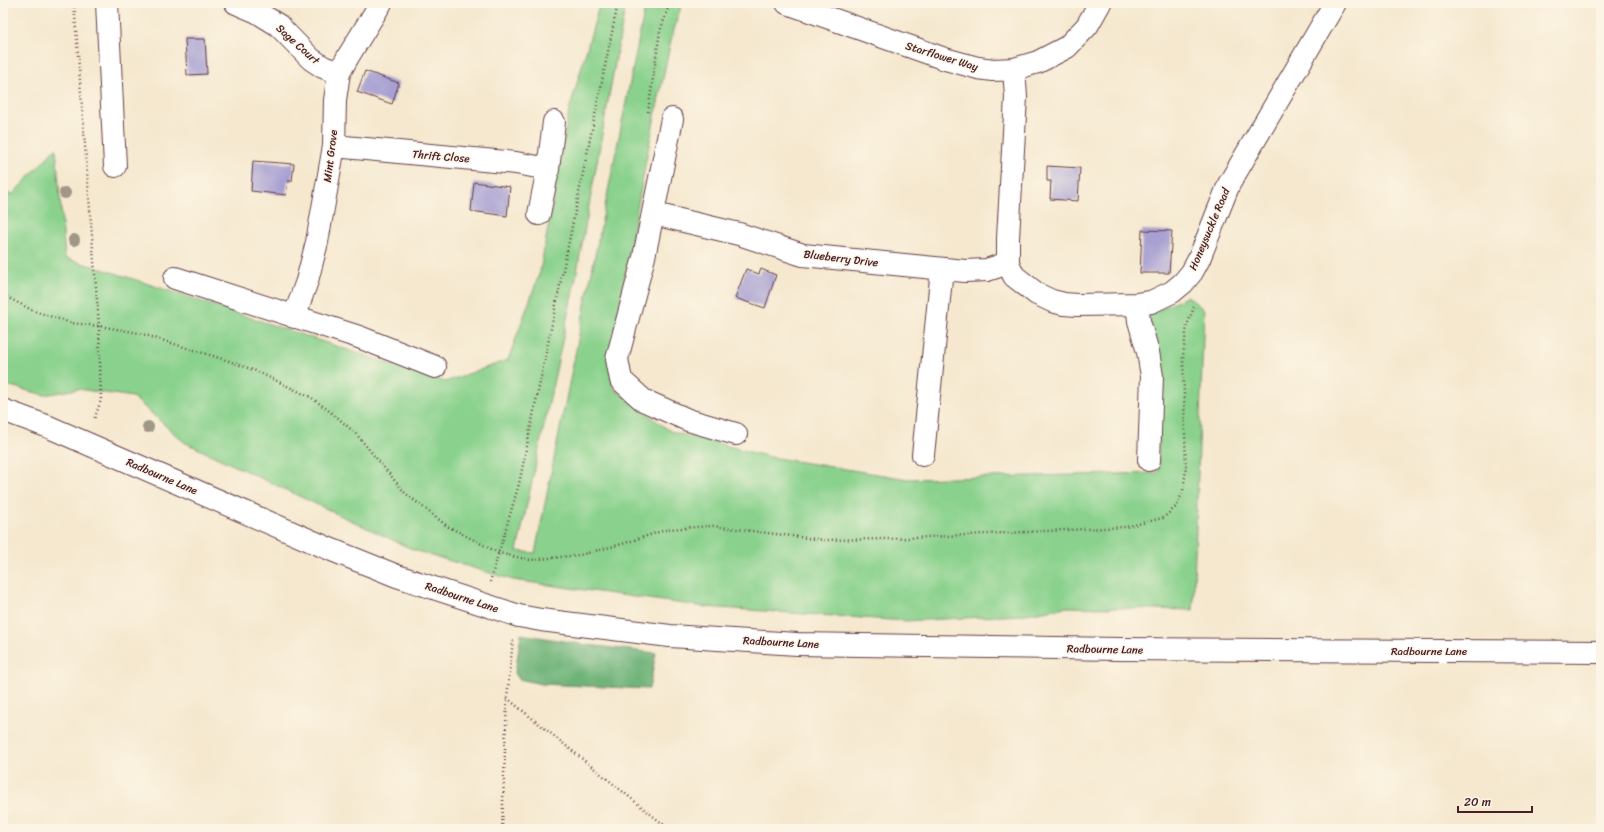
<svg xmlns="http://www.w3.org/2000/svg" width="1604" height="832" font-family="Sriracha,sans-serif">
  <rect width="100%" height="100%" fill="#fcf5e5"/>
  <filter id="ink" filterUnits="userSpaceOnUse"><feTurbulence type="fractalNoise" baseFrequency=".025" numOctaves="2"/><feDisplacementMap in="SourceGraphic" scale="8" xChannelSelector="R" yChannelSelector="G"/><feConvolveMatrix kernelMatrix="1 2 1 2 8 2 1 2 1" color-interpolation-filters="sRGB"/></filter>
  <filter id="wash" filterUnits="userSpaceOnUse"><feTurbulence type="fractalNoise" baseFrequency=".012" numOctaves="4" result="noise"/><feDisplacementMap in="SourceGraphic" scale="16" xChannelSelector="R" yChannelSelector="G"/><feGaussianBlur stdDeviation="0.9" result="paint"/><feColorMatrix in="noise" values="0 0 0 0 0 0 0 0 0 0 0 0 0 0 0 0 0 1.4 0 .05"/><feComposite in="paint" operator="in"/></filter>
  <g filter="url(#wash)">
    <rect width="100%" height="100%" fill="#f5e8cf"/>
    <path fill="#89d18c" stroke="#6a785c" d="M600,3H626L576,277L517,551L535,553L646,3H682L671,40L647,155L611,353L613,388L670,431L770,457L908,479L1158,473L1161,359L1149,315L1188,296L1204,310L1193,610L1066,607L1020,615L905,621L706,607L513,580L414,550L184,442L133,397L78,389L44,395L3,384V191L12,195L56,148L65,258L118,274L445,382L508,360L540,272L569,111Z"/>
    <path fill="#6eb378" stroke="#5c6952" d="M521,634L587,645L656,653L649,689L541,684L519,679L515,673Z"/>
    <g id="blocks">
      <path fill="#a7a0d2" d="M185,39H205L207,74L187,75Z
        M365,71L399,83L392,104L357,92Z
        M253,161L294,164L292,181H288L286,195L251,191Z
        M1047,166L1080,168L1078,201L1050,199L1051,181H1047Z
        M474,182L510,187L507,216L471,211Z
        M1142,230L1172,231L1169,273H1140Z
        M746,269L759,274L761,269L776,275L765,308L735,298Z"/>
    </g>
  </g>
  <g filter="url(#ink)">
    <use href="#blocks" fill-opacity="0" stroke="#643d44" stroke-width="1"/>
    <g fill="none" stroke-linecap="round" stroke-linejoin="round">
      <g stroke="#643d44" stroke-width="24">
        <path id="minor" d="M107,3L115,166
          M236,3L257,12L278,25L311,59L323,67L339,73
          M787,3L945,59L978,68L993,70L1014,69L1038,62L1067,47L1087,26L1100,3
          M1014,69L1016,97L1008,238V263L1014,276L1037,294L1052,301L1064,304L1077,305L1137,304L1151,302L1172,292L1183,283L1192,272L1199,259L1229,184L1335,3
          M672,119L644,257L617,359L621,380L643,400L688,420L736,434
          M334,146L516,163L548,169
          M539,214L548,169L554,122
          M654,214L739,234L803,255L965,271L987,270L1008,263
          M175,278L359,337L435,367
          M1137,304L1139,321L1148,352L1152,376L1149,460
          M294,317L307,281L317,242L334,146L335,100L339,73L349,55L381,3
          M3,410L49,427L332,550L397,576L519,616L541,620L670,636L797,644L1118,649L1601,652
          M923,455L942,269"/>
      </g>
      <path stroke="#643d44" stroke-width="2.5" stroke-dasharray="1 3" stroke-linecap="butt" d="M74,3L99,326L101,400L94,420
        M648,112L660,31L670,3
        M3,295L34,311L71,323L99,326L139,333L229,361L256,371L312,398L336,416L357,435L405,493L447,526L499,553L530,560L580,555L622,544L668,529L713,526L823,540L888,539L1125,527L1163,518L1177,506L1183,491L1186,469L1183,356L1187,325L1195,305
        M490,582L519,484L618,3
        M507,698L669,829
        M502,829L507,698L513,640"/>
      <use href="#minor" stroke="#fff" stroke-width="22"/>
    </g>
    <g fill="#a19785">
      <circle cx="65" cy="193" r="6"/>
      <circle cx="74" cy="240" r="6"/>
      <circle cx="148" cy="427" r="6"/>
    </g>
  </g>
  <g text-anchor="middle" stroke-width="3" stroke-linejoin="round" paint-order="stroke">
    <g font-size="11" fill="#4a1f2b" stroke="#fcf5e5">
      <text transform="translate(298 44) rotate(42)" y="4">Sage Court</text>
      <text transform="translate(942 56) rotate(17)" y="4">Starflower Way</text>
      <text transform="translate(330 156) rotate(-83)" y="4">Mint Grove</text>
      <text transform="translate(441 156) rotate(5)" y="4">Thrift Close</text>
      <text transform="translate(1209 229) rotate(-67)" y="4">Honeysuckle Road</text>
      <text transform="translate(841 258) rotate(7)" y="4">Blueberry Drive</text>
      <text transform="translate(162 476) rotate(23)" y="4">Radbourne Lane</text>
      <text transform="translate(462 597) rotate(18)" y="4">Radbourne Lane</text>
      <text transform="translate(781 642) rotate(3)" y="4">Radbourne Lane</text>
      <text transform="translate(1105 649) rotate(1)" y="4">Radbourne Lane</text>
      <text x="1429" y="655">Radbourne Lane</text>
    </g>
  </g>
  <rect width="1604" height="832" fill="none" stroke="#fcf5e5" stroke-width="16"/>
  <path d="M1458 806v6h74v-6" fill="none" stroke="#4a1f2b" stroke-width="2"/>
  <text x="1464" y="806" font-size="12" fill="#4a1f2b" stroke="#fcf5e5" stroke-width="3" paint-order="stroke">20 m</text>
</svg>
